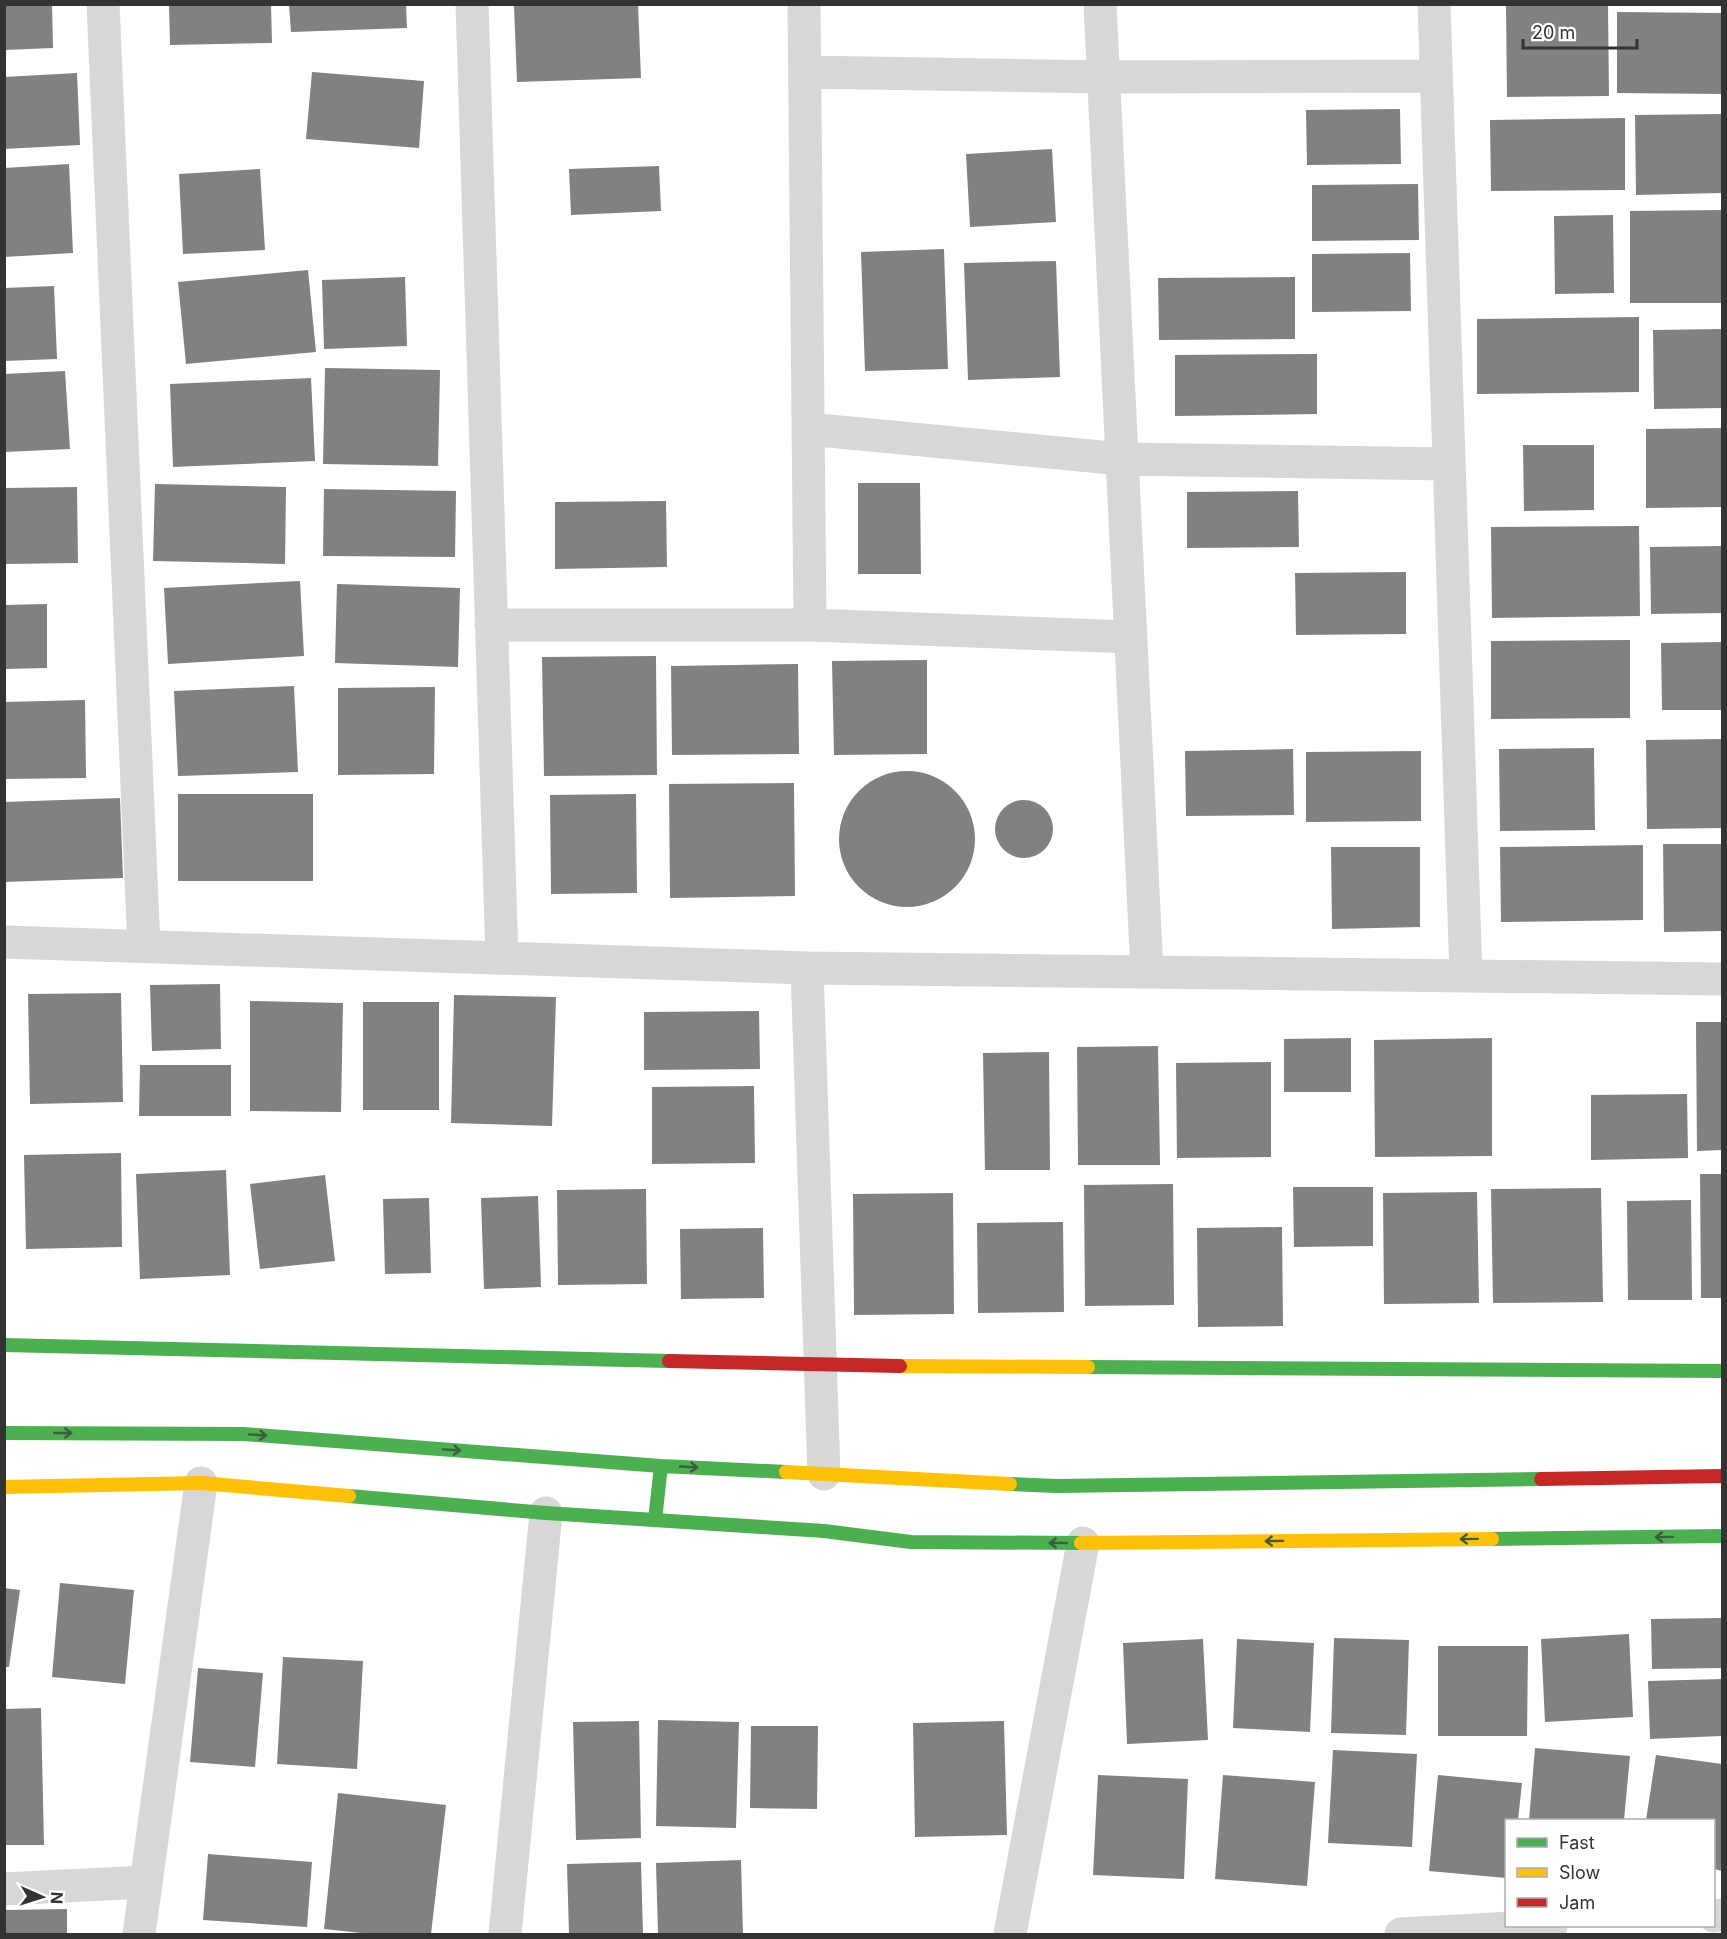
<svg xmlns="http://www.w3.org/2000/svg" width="1727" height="1939" font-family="Inter,sans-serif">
  <rect width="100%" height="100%" fill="#fff"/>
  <path fill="#818181" d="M4,4H52L53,48L4,50Z
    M169,4H271L272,43L170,45Z
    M289,4H406L407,28L291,32Z
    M560,4H638L641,78L517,82L514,6Z
    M1608,5L1609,96L1507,97L1506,6Z
    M1617,12L1722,13V94L1617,93Z
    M312,72L424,81L419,148L306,139Z
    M77,73L80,145L4,149V77Z
    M1400,109L1401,164L1307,165L1306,110Z
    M1722,114V193L1636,195L1635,115Z
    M1625,118V190L1491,191L1490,120Z
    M1052,149L1056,222L970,227L966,154Z
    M69,164L73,253L4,257V168Z
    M659,166L661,211L571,215L569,169Z
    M260,169L265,250L183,254L179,174Z
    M1418,184L1419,240L1312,241V185Z
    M1722,210V303H1630V211Z
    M1613,215L1614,293L1555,294L1554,216Z
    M944,249L948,369L865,371L861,252Z
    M1410,253L1411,311L1312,312V254Z
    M1056,261L1060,377L968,380L964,263Z
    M308,270L316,352L186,364L178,282Z
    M405,277L407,346L324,349L322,280Z
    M1295,277V339L1159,340L1158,278Z
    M54,286L57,359L4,361V288Z
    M1639,317V392L1477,394V319Z
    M1722,329V408L1654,409L1653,330Z
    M1317,354V414L1175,416V355Z
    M325,368L440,370L438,466L323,464Z
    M65,371L70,449L4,452V374Z
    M311,378L315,461L173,467L170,384Z
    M1722,428V507L1646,508V429Z
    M1523,445H1594V510L1524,511Z
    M858,483H920L921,574H858Z
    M155,484L286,487L285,564L153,561Z
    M77,487L78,563L4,564V488Z
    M324,489L456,491L455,557L323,556Z
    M1298,491L1299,547L1187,548V492Z
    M666,501L667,567L555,569V502Z
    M1639,526L1640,616L1492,618L1491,527Z
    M1722,546V613L1651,614L1650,547Z
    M1406,572V634L1296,635L1295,573Z
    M300,581L304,656L168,664L164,588Z
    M337,584L460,588L458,667L335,663Z
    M47,604V668L4,669V605Z
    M1630,640V718L1491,719V641Z
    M1722,642V710H1662L1661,643Z
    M656,656L657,775L544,776L542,657Z
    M927,660V754L834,755L832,661Z
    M798,664L799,754L672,755L671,666Z
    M294,686L298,772L178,776L174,691Z
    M435,687L434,774L338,775V688Z
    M85,700L86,778L4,779V702Z
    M1722,739V828L1647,829L1646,740Z
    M1594,748L1595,830L1500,831L1499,749Z
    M1293,749L1294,815L1186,816L1185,751Z
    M1421,751V821L1306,822V752Z
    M839 839a68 68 0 1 1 136 0a68 68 0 1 1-136 0Z
    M794,783L795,896L670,898L669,784Z
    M178,794H313V881H178Z
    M636,794L637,893L551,894L550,795Z
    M120,798L123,878L4,882V802Z
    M995 829a29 29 0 1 1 58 0a29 29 0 1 1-58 0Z
    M1663,844H1722V931L1664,932Z
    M1643,845V920L1501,922L1500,847Z
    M1331,847H1420V927L1332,929Z
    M220,984L221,1049L152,1051L150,985Z
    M121,993L123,1102L30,1104L28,994Z
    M454,995L556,997L552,1126L451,1123Z
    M250,1001L343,1003L341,1112L250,1111Z
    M363,1002H439V1110H363Z
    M759,1011L760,1069L644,1070V1012Z
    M1696,1022H1722V1150L1697,1151Z
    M1351,1038V1092H1284V1039Z
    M1492,1038V1156L1375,1157L1374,1040Z
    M1158,1046L1160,1165H1078L1077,1047Z
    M1049,1052L1050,1170H985L983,1053Z
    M1271,1062V1157L1177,1158L1176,1063Z
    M140,1065H231V1116H139Z
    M754,1086L755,1163L652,1164V1087Z
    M1687,1094L1688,1158L1591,1160V1095Z
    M121,1153L122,1247L26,1249L24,1155Z
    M226,1170L230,1275L140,1279L136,1174Z
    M1700,1174H1722V1298H1701Z
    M325,1175L335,1261L260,1269L250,1184Z
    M1173,1184L1174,1305L1085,1306L1084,1185Z
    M1293,1187H1373V1246L1294,1247Z
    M1601,1188L1603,1302L1493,1303L1491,1189Z
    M646,1189L647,1284L558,1285L557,1190Z
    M1477,1192L1479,1303L1384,1304L1383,1193Z
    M953,1193L954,1314L854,1315L853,1194Z
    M538,1196L541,1287L484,1289L481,1198Z
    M429,1198L431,1273L385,1274L383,1199Z
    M1691,1200L1692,1300H1628L1627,1201Z
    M1063,1222L1064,1312L978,1313L977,1223Z
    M1282,1227L1283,1326L1198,1327L1197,1228Z
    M763,1228L764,1298L681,1299L680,1229Z
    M60,1583L134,1590L125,1684L52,1677Z
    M4,1588L20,1590L9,1667H4Z
    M1722,1618V1668L1652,1669L1651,1619Z
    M1629,1634L1633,1717L1545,1722L1541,1639Z
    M1334,1638L1409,1640L1406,1735L1331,1733Z
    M1203,1639L1208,1740L1127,1744L1123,1643Z
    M1237,1639L1314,1643L1310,1732L1233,1728Z
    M1438,1646H1528L1527,1736H1438Z
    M283,1657L363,1661L357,1769L277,1764Z
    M198,1668L263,1673L255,1767L190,1762Z
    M1722,1679V1736L1650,1739L1648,1681Z
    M41,1708L44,1845H4V1709Z
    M658,1720L739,1722L736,1828L656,1826Z
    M639,1721L641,1838L576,1840L573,1722Z
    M1004,1721L1007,1835L915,1837L913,1723Z
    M751,1726H818L817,1809L750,1808Z
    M1535,1748L1630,1756L1624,1820H1529Z
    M1333,1750L1417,1754L1412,1847L1328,1843Z
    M1656,1755L1722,1764V1871L1714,1869V1820H1646Z
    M1098,1775L1188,1779L1184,1879L1093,1875Z
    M1223,1775L1315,1782L1307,1886L1215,1879Z
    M1438,1775L1522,1783L1518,1820H1506V1878L1429,1871Z
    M338,1793L446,1805L431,1934H371L324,1929Z
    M208,1854L312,1862L307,1927L203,1920Z
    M741,1860L743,1934H658L656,1863Z
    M641,1862L643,1934H569L567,1864Z
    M67,1909V1934H4V1910Z"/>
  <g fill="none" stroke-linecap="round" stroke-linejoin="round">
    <path stroke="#d7d7d7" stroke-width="33" d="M103,4L144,946
      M472,4L502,958
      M1100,4L1147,972
      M1434,4L1466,976
      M805,72L1104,77L1436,76
      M808,429L1122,459L1449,464
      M491,625H810L804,4
      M810,625L1130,637
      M4,942L807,968L824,1474
      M807,968L1722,979
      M4,1889L146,1882
      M1714,1916L1722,1915
      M139,1934L201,1483
      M505,1934L546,1513
      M1010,1934L1083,1543
      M1401,1934L1551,1926"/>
    <path stroke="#4caf50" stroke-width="14" d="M4,1345L669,1361
      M1088,1367L1722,1371
      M4,1433L243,1434L661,1466L786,1472
      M1010,1484L1056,1486L1541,1479
      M349,1496L546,1513L824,1531L911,1542L1081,1543
      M655,1520L661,1466
      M1492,1539L1722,1536"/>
    <path stroke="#ffc107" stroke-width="14" d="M900,1366L1088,1367
      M786,1472L1010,1484
      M4,1487L201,1483L349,1496
      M1081,1543L1492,1539"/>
    <path stroke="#c62828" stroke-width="14" d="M669,1361L900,1366
      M1541,1479L1722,1476"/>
  </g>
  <defs><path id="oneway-shaft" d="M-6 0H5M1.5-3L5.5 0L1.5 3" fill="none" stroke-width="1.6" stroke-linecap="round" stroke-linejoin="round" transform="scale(1.5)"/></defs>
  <g stroke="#3c5e3d">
    <use href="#oneway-shaft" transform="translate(63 1433)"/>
    <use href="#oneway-shaft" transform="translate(258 1435) rotate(4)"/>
    <use href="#oneway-shaft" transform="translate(452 1450) rotate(4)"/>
    <use href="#oneway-shaft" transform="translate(689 1467) rotate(3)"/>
    <use href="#oneway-shaft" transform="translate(1664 1537) rotate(179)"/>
    <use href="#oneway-shaft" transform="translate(1469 1539) rotate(179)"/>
    <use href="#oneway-shaft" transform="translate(1274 1541) rotate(179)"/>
    <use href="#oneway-shaft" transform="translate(1058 1543) rotate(-180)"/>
  </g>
  <rect width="1727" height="1939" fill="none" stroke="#333333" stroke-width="12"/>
  <rect x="1505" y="1819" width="210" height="108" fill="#ffffff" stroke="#adadad" stroke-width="1.5"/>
  <rect x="1517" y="1838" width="30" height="9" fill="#4caf50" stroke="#adadad" stroke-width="1.5"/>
  <text x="1559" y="1849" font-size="18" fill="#333333">Fast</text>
  <rect x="1517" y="1868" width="30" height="9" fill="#ffc107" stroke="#adadad" stroke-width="1.5"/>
  <text x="1559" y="1879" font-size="18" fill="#333333">Slow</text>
  <rect x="1517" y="1898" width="30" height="9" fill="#c62828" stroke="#adadad" stroke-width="1.5"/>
  <text x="1559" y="1909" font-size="18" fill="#333333">Jam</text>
  <g transform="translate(42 1897) rotate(93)" stroke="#ffffff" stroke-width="4.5" paint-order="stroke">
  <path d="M0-4.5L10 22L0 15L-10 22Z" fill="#333333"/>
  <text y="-9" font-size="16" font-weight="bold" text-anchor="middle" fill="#333333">N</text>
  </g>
  <path d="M1523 39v9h114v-9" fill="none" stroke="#333333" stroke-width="3"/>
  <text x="1532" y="39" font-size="18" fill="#333333" stroke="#ffffff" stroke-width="4.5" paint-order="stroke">20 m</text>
</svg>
